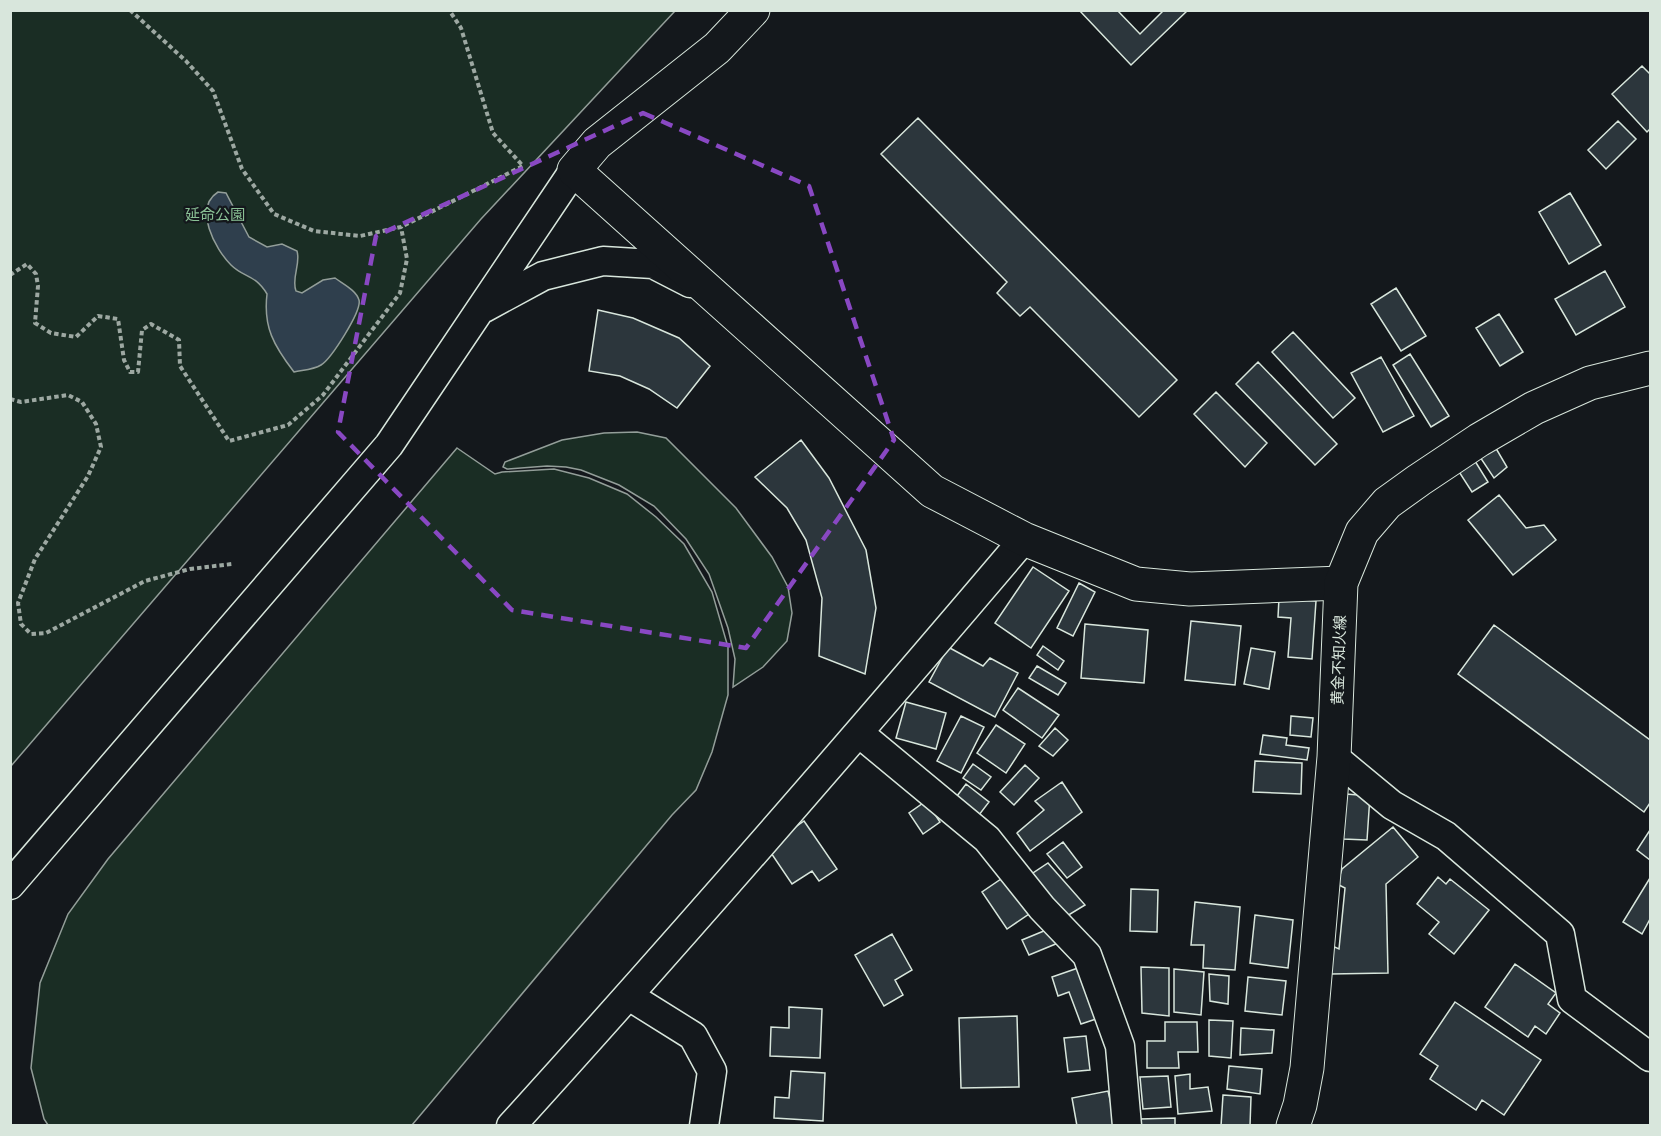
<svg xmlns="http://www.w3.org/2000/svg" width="1661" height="1136" font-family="'Noto Sans','Noto Sans JP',sans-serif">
  <rect width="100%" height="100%" fill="#14181c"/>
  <path fill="#1a2d24" stroke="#939e99" stroke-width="1.5" d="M10,11H675L481,219L11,766Z
    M637,432L666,438L736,508L772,557L788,587L792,613L787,641L763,667L733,687L735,659L728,628L709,574L686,539L654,506L619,485L581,470L566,467L547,466L507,469L503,467L505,462L562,440L604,433Z
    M457,448L495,474L502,472L554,469L589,478L627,494L656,517L684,544L712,592L728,647V695L712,752L696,790L672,815L412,1125H48L44,1119L31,1068L40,983L68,914L108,859Z"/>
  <path fill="#2f3f4d" stroke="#939e99" stroke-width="1.5" d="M218,192L226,193L249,237L267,247L282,244L297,251C301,264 291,278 296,291L302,293L323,280L335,278C343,284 356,290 359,300C362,311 331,359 321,365C313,370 303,370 294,372C274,346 263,327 267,294C255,274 244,278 231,265C215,249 193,208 218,192Z"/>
  <path fill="#2c363c" stroke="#d8e6dc" stroke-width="1.5" d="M1079,10H1117L1140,34L1164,10H1188L1131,65Z
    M1642,66L1650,74V129L1647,132L1612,94Z
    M918,118L1177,380L1139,417L1030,307L1020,316L997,293L1007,282L881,154Z
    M1618,121L1636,139L1606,169L1588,150Z
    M1570,193L1601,245L1569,264L1539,212Z
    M1605,271L1625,307L1576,335L1555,299Z
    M1396,288L1426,336L1401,351L1371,304Z
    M598,310L633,318L679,338L710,366L677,408L649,389L620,376L589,371Z
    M1499,314L1523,352L1500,366L1476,328Z
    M1293,332L1355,398L1333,418L1272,352Z
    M1410,354L1449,416L1431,427L1393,365Z
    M1381,357L1414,416L1383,432L1351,373Z
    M1258,362L1337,444L1315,465L1236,384Z
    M1216,392L1267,443L1245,467L1194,414Z
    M801,440L829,478L866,550L876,608L865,674L819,656L822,598L806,540L787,508L755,477Z
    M1494,445L1507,467L1494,478L1478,454Z
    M1470,453L1488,482L1472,492L1454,464Z
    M1499,495L1526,528L1544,525L1556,540L1513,575L1468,520Z
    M1033,567L1069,591L1031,648L995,623Z
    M1079,583L1095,592L1073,636L1057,628Z
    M1279,598L1316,601L1312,659L1288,657L1291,618L1278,617Z
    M1191,621L1241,626L1235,685L1185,680Z
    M1085,624L1148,630L1144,683L1081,678Z
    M1494,625L1650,740V803L1644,812L1458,674Z
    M1043,646L1064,661L1058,670L1037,655Z
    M948,647L983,666L990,658L1018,673L995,717L929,682Z
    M1251,648L1275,652L1269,689L1244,684Z
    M1037,666L1066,683L1058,695L1029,678Z
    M1018,688L1059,715L1042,738L1003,710Z
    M906,702L946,713L936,749L896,738Z
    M961,716L984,727L961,773L937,761Z
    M1291,716L1313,718L1311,737L1290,735Z
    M996,725L1025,744L1006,773L977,753Z
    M1055,728L1068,740L1053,756L1039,746Z
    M1263,735L1287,738L1286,745L1309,748L1307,760L1260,754Z
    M1255,761L1302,763L1301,794L1253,792Z
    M973,764L991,777L981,790L963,778Z
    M1025,765L1039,778L1014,805L1000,792Z
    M1062,782L1082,812L1030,851L1017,833L1044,810L1035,801Z
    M966,784L989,802L979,815L957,796Z
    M1346,794L1370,796L1367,840L1343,839Z
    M926,801L940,822L923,834L909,813Z
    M804,821L837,869L819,881L812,871L792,884L767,847Z
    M1393,827L1418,857L1386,884L1388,973L1331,974L1330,945L1339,949L1345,888L1337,884L1342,869Z
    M1650,830V860L1637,850Z
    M1063,842L1082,867L1067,878L1047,854Z
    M1048,863L1085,905L1062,919L1030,875Z
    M1004,877L1029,914L1007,929L982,892Z
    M1438,877L1446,884L1450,879L1489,910L1454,954L1429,934L1439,922L1417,904Z
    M1650,878V919L1642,934L1623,922Z
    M1131,889L1158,890L1157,932L1130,931Z
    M1195,902L1240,907L1235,970L1203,968L1204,945H1191Z
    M1255,915L1293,920L1288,968L1250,963Z
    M1051,928L1058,943L1029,955L1022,940Z
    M892,934L912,970L895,980L903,995L884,1006L855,955Z
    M1515,964L1556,993L1548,1004L1560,1013L1546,1034L1535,1026L1528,1037L1485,1007Z
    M1141,967L1169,968V1016L1142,1013Z
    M1078,968L1096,1019L1081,1024L1069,992L1058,996L1052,977Z
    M1174,969L1204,972L1201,1015L1174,1012Z
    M1209,974L1229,976L1228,1004L1210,1001Z
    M1248,977L1286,981L1282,1015L1245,1011Z
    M1455,1002L1541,1060L1504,1115L1482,1100L1476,1110L1430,1079L1438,1066L1420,1054Z
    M789,1007L822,1009L820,1058L770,1056L771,1027L789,1028Z
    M1017,1016L1019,1087L961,1088L959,1018Z
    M1209,1020L1233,1021L1231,1058L1209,1056Z
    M1165,1022H1197L1198,1052H1178L1179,1068H1147V1041H1165Z
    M1241,1028L1274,1030L1272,1053L1240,1055Z
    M1086,1036L1090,1070L1068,1072L1064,1038Z
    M1229,1066L1262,1069L1260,1094L1227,1089Z
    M791,1071L825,1073L823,1121L774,1118L775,1097L789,1098Z
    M1190,1074V1089L1208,1087L1212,1111L1178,1114L1175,1076Z
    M1168,1076L1171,1107L1143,1109L1140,1077Z
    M1108,1091L1116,1126H1077L1072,1098Z
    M1223,1095L1251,1097L1250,1126H1221Z
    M1175,1118V1126H1141L1140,1119Z"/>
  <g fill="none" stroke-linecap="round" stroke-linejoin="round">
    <g stroke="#d8e6dc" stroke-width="31">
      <path id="minor" d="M484,308L543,276L603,261L653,264L690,283
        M859,733L987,839L1042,908L1087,955L1120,1046L1127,1126
        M1334,757L1392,805L1446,836L1560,934L1572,999L1650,1057
        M10,885L389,445L574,170
        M629,996L693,1036L712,1071L704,1126
        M511,1126C686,933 856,737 1024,539"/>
    </g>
    <g stroke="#d8e6dc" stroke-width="35">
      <path id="tertiary" d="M753,10L717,48L597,143L574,170L932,491L1024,539L1136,584L1190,589L1341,583"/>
    </g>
    <g stroke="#d8e6dc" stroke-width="35">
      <path id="secondary" d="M1293,1126L1300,1105L1307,1068L1334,757L1341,583L1362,532L1387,503L1419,480L1479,440L1534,408L1590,383L1650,368"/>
    </g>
    <path stroke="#9da8a2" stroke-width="4" stroke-dasharray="4.5 3" stroke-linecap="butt" d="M130,10L186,61L213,91L242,169L274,214L314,231L360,236L401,227L523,166L493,133L461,28L449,10
      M10,275L27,264L36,274L38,286L35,323L51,333L76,337L98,316L118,319L124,360L130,372H138L142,330L151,324L179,340L180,366L229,441L288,425L323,395L400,293L407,259L401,227
      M10,399L21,402L68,395L82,402L96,424L101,447L88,476L35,559L18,603L21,624L31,634L46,633L145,581L190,569L232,564"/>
    <use href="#minor" stroke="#14181c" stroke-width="28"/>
    <use href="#tertiary" stroke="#14181c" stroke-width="33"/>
    <use href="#secondary" stroke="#14181c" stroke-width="33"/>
  </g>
  <path fill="none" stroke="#8948c3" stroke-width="4.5" stroke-dasharray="12 8" stroke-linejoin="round" d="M643,113L809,186L894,440L746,648L512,610L338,432L376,236Z"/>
  <g text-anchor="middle" stroke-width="4.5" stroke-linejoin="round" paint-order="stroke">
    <g font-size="15" fill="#8ac095" stroke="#14181c">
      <text x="215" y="220">延命公園</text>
    </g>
    <g font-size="15" fill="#d8e6dc" stroke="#14181c">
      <text transform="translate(1339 660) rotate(-88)" y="5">黄金不知火線</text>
    </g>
  </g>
  <rect width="1661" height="1136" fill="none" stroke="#d8e6dc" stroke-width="24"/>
</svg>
